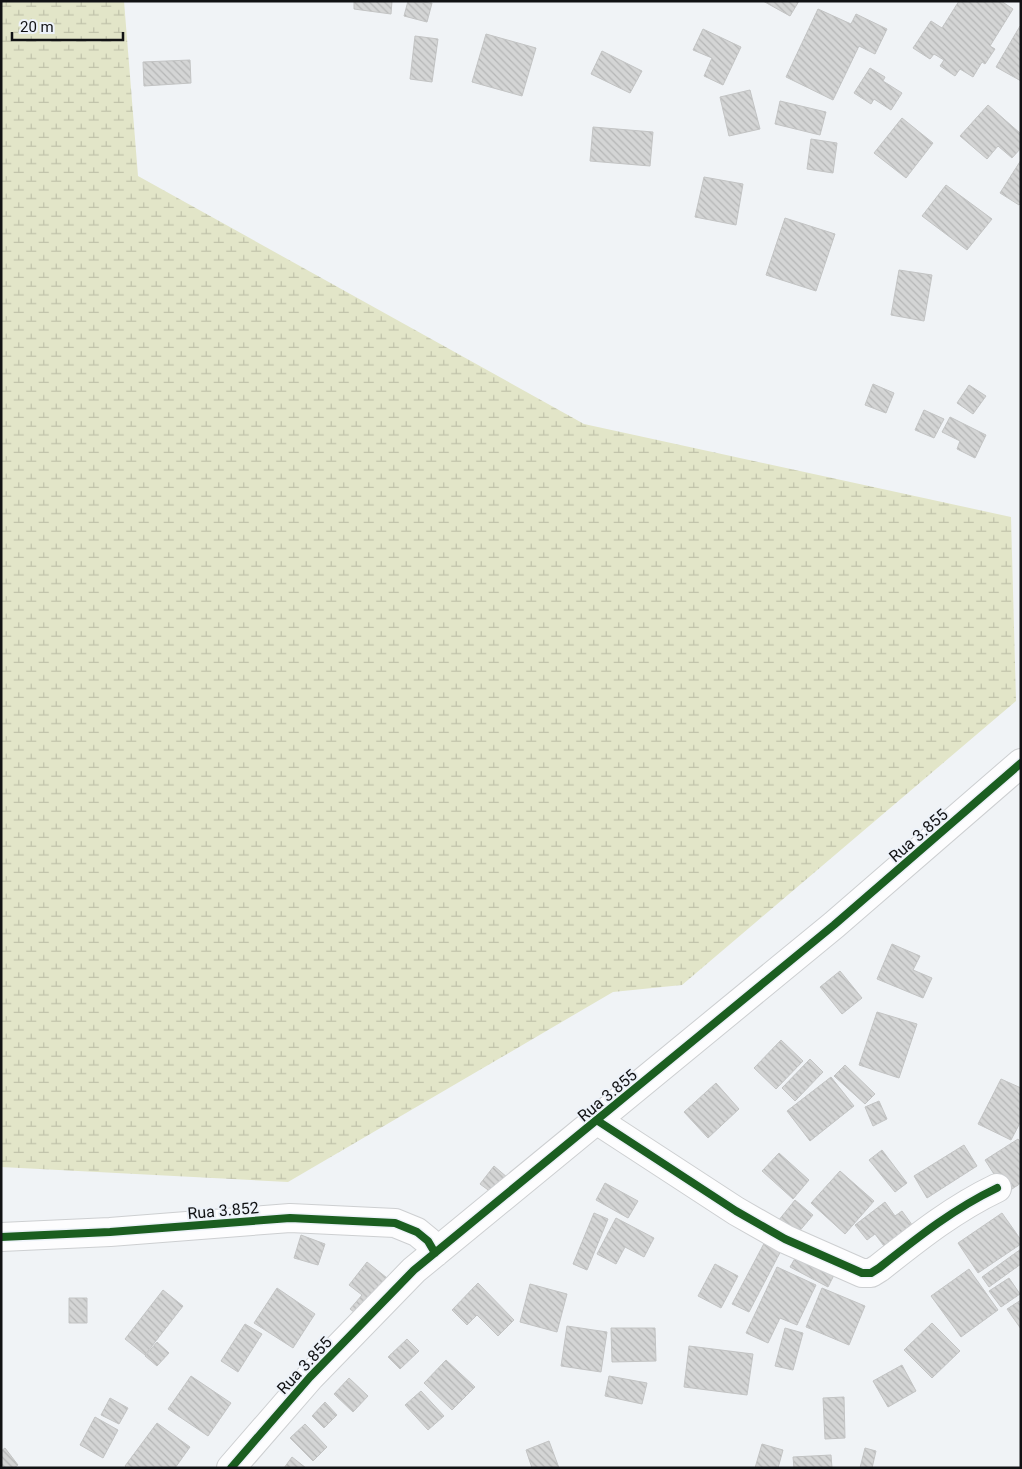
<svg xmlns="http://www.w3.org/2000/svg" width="1022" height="1469" font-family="Roboto,sans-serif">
  <defs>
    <pattern id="wetland-marsh" width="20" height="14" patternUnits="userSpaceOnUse" patternTransform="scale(1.25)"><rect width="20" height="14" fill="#e2e5c8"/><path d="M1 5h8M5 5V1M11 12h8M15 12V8" fill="none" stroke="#c1c3ab"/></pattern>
    <pattern id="building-back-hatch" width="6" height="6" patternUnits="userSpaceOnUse" patternTransform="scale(1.25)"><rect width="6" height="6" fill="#d4d5d5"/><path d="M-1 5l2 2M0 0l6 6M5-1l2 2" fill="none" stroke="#b5b6b6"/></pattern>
  </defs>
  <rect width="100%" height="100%" fill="#f0f3f6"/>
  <path fill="url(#wetland-marsh)" d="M1,1H124L138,176L584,424L1011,517L1016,701L682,985L613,992L288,1182L1,1167Z"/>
  <path fill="url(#building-back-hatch)" stroke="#c3c4c4" d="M354,1H392L391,14L354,9Z
    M408,1L432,3L427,22L404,16Z
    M763,1H799L790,16Z
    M959,1H1001L1013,9L990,46L995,49L985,64L982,62L973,77L960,69L955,76L940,66L944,60L934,54L930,59L913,48L931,21L942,28Z
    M818,9L851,24L856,14L887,29L875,54L859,46L833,100L786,77Z
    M1020,26H1021V81L996,67Z
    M703,29L741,47L723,85L704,76L712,58L693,50Z
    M486,34L536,48L522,96L472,82Z
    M415,36L438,39L432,82L410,79Z
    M602,51L642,71L630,93L591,74Z
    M190,60L191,83L144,86L143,62Z
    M870,68L885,77L883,81L902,93L891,110L874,99L871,104L854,93Z
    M750,90L760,129L729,136L720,97Z
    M780,101L826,112L820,135L775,124Z
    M988,105L1021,134V148L1012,158L998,146L987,159L960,136Z
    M902,118L933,143L906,178L874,153Z
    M593,127L653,132L650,166L590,161Z
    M811,139L837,143L833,173L807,169Z
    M1021,160V203L1019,205L1000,193Z
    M704,177L743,184L736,225L695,217Z
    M946,185L992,219L967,250L922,216Z
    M785,218L835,234L816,291L766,275Z
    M899,270L932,275L924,321L891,315Z
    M873,384L894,393L886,413L865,405Z
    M969,385L986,396L973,414L957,403Z
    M924,410L944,419L934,438L915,430Z
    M950,417L986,435L975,458L957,449L960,441L942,432Z
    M892,944L920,956L913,970L932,978L923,998L877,979Z
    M840,971L862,998L842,1014L820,987Z
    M877,1012L917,1024L899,1078L859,1065Z
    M781,1040L803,1061L776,1089L754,1068Z
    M810,1059L823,1072L795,1101L782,1088Z
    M845,1065L875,1094L865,1104L834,1076Z
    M831,1077L854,1106L810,1141L787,1111Z
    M1001,1079L1021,1088V1121L1011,1140L978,1124Z
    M716,1083L739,1109L708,1138L684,1112Z
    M879,1101L887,1119L873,1126L865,1107Z
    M1018,1139L1021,1143V1183L1006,1193L985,1160Z
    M964,1145L977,1166L927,1198L914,1176Z
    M882,1150L907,1183L895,1192L869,1160Z
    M779,1153L809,1180L793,1199L762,1171Z
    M494,1166L508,1178L495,1195L480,1184Z
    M840,1171L874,1201L845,1234L811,1203Z
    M605,1183L638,1201L628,1218L596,1200Z
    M795,1200L813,1215L792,1240L774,1226Z
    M885,1202L895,1216L902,1211L918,1233L890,1254L875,1234L867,1240L855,1225Z
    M594,1213L608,1219L587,1270L573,1264Z
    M1002,1213L1021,1240V1244L978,1273L958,1243Z
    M616,1218L654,1238L644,1257L625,1247L616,1264L597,1254Z
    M769,1234L785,1243L749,1312L732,1304Z
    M301,1235L325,1244L318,1265L294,1258Z
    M801,1248L838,1267L828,1287L790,1267Z
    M1021,1249V1264L989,1287L982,1277Z
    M367,1262L392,1282L363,1319L350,1309L362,1295L349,1285Z
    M715,1264L738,1276L721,1308L698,1296Z
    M777,1267L816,1285L797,1325L780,1318L768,1343L746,1333Z
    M969,1269L998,1310L961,1337L931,1296Z
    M1009,1278L1020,1294L1001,1307L989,1291Z
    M478,1283L514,1320L498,1336L477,1315L467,1325L452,1310Z
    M530,1284L567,1294L557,1332L520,1322Z
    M277,1288L315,1314L293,1348L254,1323Z
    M822,1288L865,1306L849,1345L806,1327Z
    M163,1290L183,1306L145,1355L125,1339Z
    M69,1298H87V1323H69Z
    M1021,1300V1329L1007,1309Z
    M932,1323L960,1351L932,1378L904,1350Z
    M245,1324L262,1334L238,1372L221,1361Z
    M567,1326L607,1332L601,1372L561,1366Z
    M611,1328H655L656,1361L612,1362Z
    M785,1328L803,1333L793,1370L775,1366Z
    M407,1339L419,1351L400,1369L388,1357Z
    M157,1342L169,1353L157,1366L145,1356Z
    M689,1346L753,1354L747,1395L684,1387Z
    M446,1360L475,1387L452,1410L424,1383Z
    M902,1365L916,1391L888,1407L873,1381Z
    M191,1376L231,1403L208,1436L168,1409Z
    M609,1376L647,1383L642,1404L605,1396Z
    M349,1378L368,1396L353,1412L334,1394Z
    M421,1391L444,1416L428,1430L405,1405Z
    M844,1397L845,1438L825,1439L823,1398Z
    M110,1398L128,1408L119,1424L101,1415Z
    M325,1402L337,1415L324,1428L312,1416Z
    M95,1417L118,1430L103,1458L80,1445Z
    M157,1423L190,1447L175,1468H127L125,1466Z
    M305,1424L327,1447L313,1461L290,1438Z
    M549,1441L559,1468H532L526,1450Z
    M762,1444L783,1450L778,1468H755Z
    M5,1448L18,1465L14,1468H1V1451Z
    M865,1448L876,1451L872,1468H860Z
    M831,1455L832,1468H794L793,1457Z
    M292,1457L306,1468H284Z"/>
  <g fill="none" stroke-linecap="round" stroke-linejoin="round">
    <g stroke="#cdcfd1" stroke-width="30">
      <path id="minor" d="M598,1121L736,1211L785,1239L862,1273H871L879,1268C917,1238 953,1209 997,1188
        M1,1237L110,1232L290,1218L395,1223L417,1232L428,1241L435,1253
        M231,1468L310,1377L414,1270L834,925L1021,763"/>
    </g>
    <use href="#minor" stroke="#fdfdfe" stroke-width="28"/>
    <g stroke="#edf2f9" stroke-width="11">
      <path id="cycleway" d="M598,1121L736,1211L785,1239L862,1273H871L879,1268C917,1238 953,1209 997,1188
        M1,1237L110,1232L290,1218L395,1223L417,1232L428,1241L435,1253
        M231,1468L310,1377L414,1270L834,925L1021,763"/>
    </g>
    <use href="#cycleway" stroke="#1b5e20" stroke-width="8"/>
  </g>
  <g text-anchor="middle" stroke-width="4" stroke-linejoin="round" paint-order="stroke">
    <g font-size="16" fill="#111214" stroke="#edf2f9">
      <text transform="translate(918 835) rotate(-41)" y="6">Rua 3.855</text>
      <text transform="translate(607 1095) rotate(-40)" y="6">Rua 3.855</text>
      <text transform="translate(223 1210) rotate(-5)" y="6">Rua 3.852</text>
      <text transform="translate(304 1365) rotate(-47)" y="6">Rua 3.855</text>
    </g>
  </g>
  <rect width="1022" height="1469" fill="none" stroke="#111214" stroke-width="5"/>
  <path d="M12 32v8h111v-8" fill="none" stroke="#111214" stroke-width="2.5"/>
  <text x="20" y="32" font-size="15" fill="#111214" stroke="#edf2f9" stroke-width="4" paint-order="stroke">20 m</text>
</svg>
